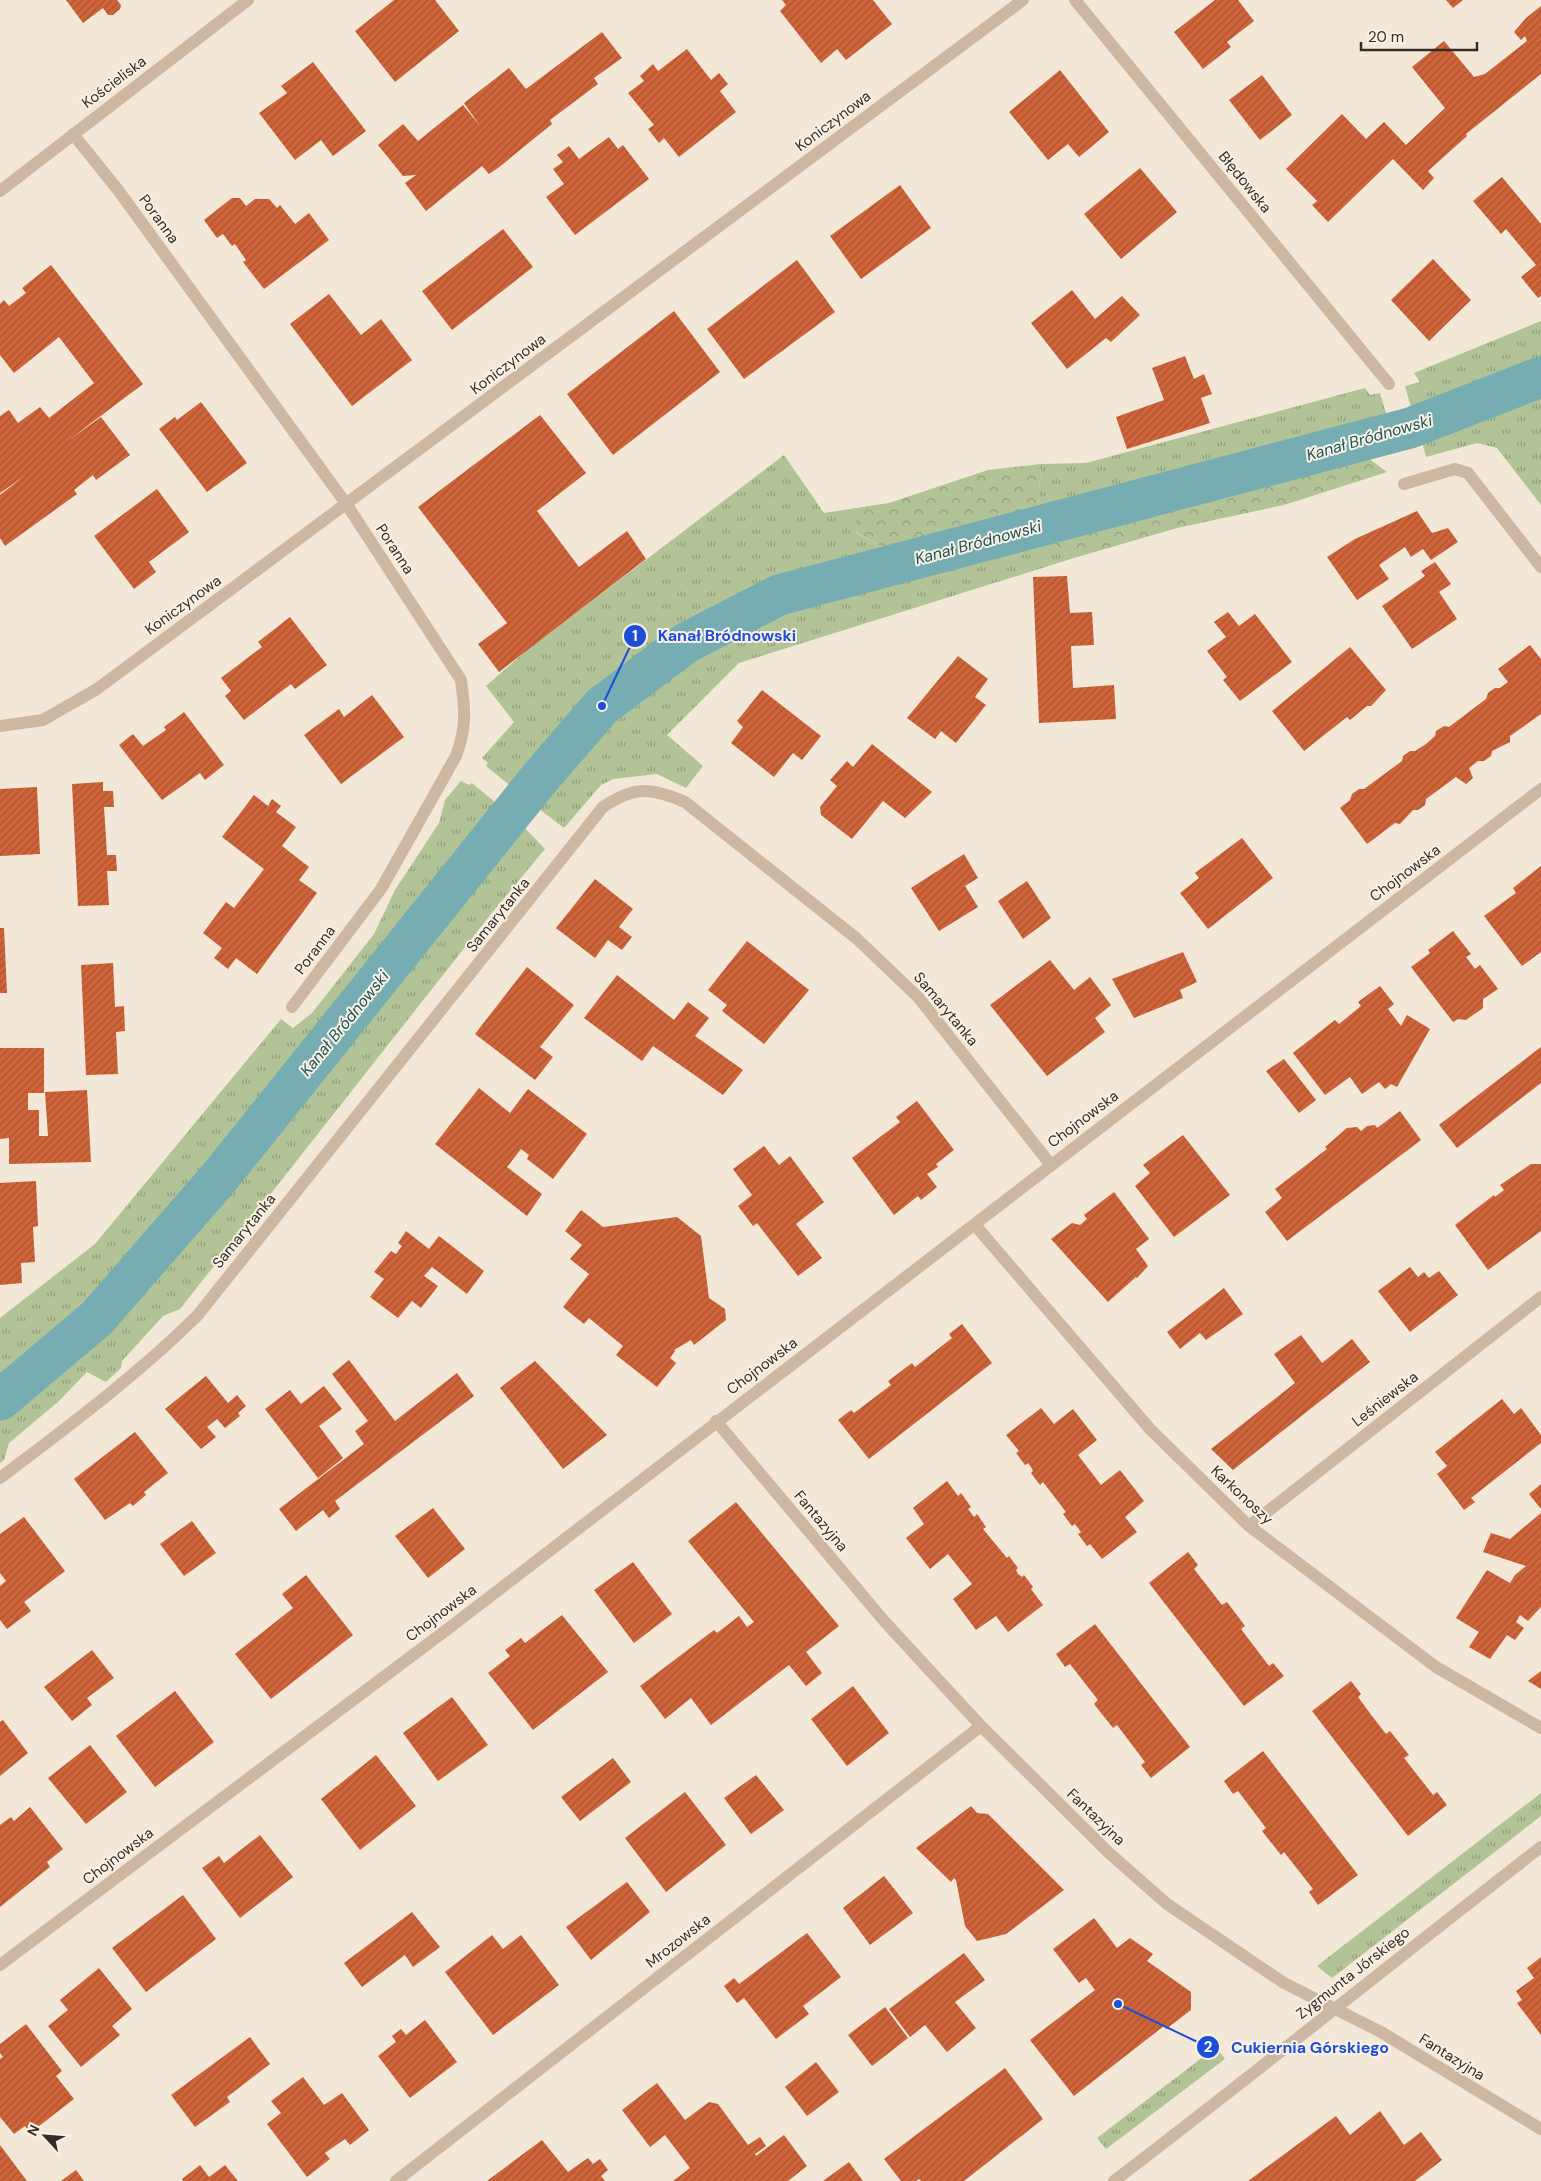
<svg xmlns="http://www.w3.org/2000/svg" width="1541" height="2181" font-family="'DM Sans',sans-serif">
  <defs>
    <pattern id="grass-tufts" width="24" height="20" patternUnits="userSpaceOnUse" patternTransform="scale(1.25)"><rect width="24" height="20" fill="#b2c397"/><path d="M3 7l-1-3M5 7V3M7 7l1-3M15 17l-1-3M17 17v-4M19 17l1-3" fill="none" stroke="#929f7b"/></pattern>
    <pattern id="forest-crowns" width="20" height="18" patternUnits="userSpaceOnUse" patternTransform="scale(1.25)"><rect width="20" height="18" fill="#b2c397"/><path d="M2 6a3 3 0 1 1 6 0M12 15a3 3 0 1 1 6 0" fill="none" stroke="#929f7b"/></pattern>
    <pattern id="building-hatch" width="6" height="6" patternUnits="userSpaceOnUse" patternTransform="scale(1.25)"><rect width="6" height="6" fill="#cf643a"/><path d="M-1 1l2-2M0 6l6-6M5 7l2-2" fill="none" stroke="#a95331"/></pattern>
  </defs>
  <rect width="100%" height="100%" fill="#f3e7d8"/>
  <path fill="url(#grass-tufts)" d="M1541,321V365L1412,411L1405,386L1420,382L1414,373Z
    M1365,388L1370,395L1380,393L1388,420L1038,509L1041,464L1086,463Z
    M1541,395V505L1497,448L1477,443L1426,457L1420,434Z
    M784,455L824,513L856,508V533L882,547L896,549L786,578L682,630L622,672L586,703L548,743L512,787L486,766L488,763L482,758L514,722L486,686L527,650Z
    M1063,531L1054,543L1062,551L1074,558L739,663L667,735L703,766L686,788L657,774L613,779L601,785L564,828L534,805C538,801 538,794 542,789C561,767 581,744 602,724C663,666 737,623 817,596Z
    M461,781L469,785L472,783L501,807L283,1080L115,1281L0,1387V1318L95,1244L281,1019L293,1028L312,1013L374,934L395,890L439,823L445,800Z
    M520,823L545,849L491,914L180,1309L163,1316L122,1361L121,1368L106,1382L87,1372L58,1402L9,1443L4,1460L0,1463V1417C48,1375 97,1334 140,1287C275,1140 394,978 520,823Z
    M1541,1793V1816L1332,1978L1317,1966Z
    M1216,2047L1225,2059L1106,2149L1097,2138Z"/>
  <path fill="url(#forest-crowns)" d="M1361,453L1387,472L1284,505L1177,528L1074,558L1062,551L1054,543L1063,531Z
    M1041,464L1038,509L896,549L882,547L855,532L856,508L889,503L988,470Z"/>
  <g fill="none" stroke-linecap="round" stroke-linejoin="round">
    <path stroke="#75adb2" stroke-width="41" d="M0,1400L97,1318L218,1179L539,779L602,706L686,643L779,595L1410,428L1541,377"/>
  </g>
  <path fill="url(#building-hatch)" d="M66,0H117L121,5L120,9L113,15H108L103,8L83,23Z
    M394,0H435L459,31L395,82L355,31Z
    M782,0H873L892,24L846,60L837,49L821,63L780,11L786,5Z
    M1215,0H1238L1254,21L1227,42L1231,47L1203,69L1174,32Z
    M1446,0H1463L1453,8Z
    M1541,6V74L1466,134L1467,136L1428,171L1434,178L1423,190L1393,159L1328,222L1312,205L1317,201L1286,169L1342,114L1366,139L1384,122L1406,145L1445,108L1412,67L1444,41L1474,77L1485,74L1527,41L1525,36L1521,40L1514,32L1526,18Z
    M602,32L622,58L594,78L598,84L550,120L552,124L498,168L489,174L482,166L426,211L405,183L416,175L403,176L378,145L403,124L418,141L463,105L480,126L464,103L509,68L526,89Z
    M687,49L711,80L719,73L728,84L720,91L736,112L679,157L664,138L659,143L648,129L654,125L628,93L644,81L640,76L653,64L658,71Z
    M313,62L366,131L333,156L321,140L295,160L259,113L287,93L281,86Z
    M1060,70L1109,132L1079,157L1068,144L1048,160L1009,112Z
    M1262,75L1292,115L1260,140L1229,100Z
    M609,137L618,149L623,145L649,179L575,235L546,197L564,184L553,169L563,162L557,155L569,146L579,159Z
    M1140,168L1177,212L1121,259L1084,214Z
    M1502,177L1541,224V296L1538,298L1521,277L1536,265L1506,229L1501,234L1473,201Z
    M900,185L931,228L861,279L830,236Z
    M232,198H240L246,206L255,199H269L277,208L280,205L295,224L309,213L329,240L264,289L243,262L246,260L235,244L232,246L223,234L217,238L204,220Z
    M503,229L533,267L452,330L422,291Z
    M1433,259L1471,300L1429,341L1391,300Z
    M797,260L835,312L744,379L707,329Z
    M51,265L143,384L66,442L101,417L130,455L96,480L93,475L74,490L77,494L5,546L0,538V495L23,477L0,493V416L9,410L18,423L40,407L49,418L94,383L59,337L14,373L0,355V304L4,300L9,306L26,293L22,288Z
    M1072,290L1095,319L1122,296L1140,315L1111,342L1106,338L1067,369L1031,323Z
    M329,294L361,335L381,319L412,360L352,406L290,324Z
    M674,311L720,372L613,455L567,394Z
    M1185,356L1194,379L1204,374L1212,394L1201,398L1210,423L1127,449L1116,417L1164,400L1152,368Z
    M201,402L247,463L207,492L159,429L175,417L177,420Z
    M540,415L586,473L537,511L579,567L627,531L646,559L499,672L478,644L507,623L418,507Z
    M157,489L189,532L149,562L156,572L134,589L94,536Z
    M1417,511L1432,533L1448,528L1458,542L1431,560L1423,549L1411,557L1405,547L1379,565L1389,579L1357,600L1327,557L1355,539Z
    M1435,562L1451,584L1439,592L1457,619L1412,649L1382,606L1425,576L1421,571Z
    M1067,576L1070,613L1092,612L1094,645L1071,646L1073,688L1114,685L1116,719L1039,723L1033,577Z
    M1228,612L1239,626L1255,614L1292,662L1240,701L1223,680L1227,677L1207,651L1226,637L1214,622Z
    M290,617L327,665L295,689L291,684L244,720L225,696L231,691L221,678L262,647L258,642Z
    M1530,645L1541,659V714L1510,736V742L1492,751L1491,756L1484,761H1478L1469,768L1473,778L1466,784L1456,777L1426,799L1425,805L1418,810H1413L1400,824L1395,823L1367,844L1340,808L1350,800L1352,794L1359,789H1364L1402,761L1403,756L1410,751H1415L1426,744L1435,736L1436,731L1444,726L1449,727L1486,699L1488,693L1495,688H1500L1508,682L1498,669Z
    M1350,647L1386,690L1371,706H1367L1350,720L1347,717L1304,751L1272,711Z
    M958,656L988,679L975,697L986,705L956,743L941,731L935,739L907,718Z
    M762,690L821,736L802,760L793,753L774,777L731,743L743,727L737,721Z
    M372,695L404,737L341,784L304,735L339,709L344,717Z
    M184,712L224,765L205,780L200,773L162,800L119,745L133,734L143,746L166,730L164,727Z
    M872,744L932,792L905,818L883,801L852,839L821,815L820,807L837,786L830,780L847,761L853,767Z
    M103,782V791H113L114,807H104L107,855H116L117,871H107L109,905L78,906L72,784Z
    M37,787L40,854L0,856V789Z
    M254,795L268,806L272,799L281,806L276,812L296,827L282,846L309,867L299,880L317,893L257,974L236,958L228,969L214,958L222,948L203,933L226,902L234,908L264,869L222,837Z
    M1242,838L1273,878L1208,929L1180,893L1199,878L1195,873Z
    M964,854L978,878L965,886L978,907L939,931L911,888Z
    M1541,866V952L1522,966L1484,916L1516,893L1513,888Z
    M595,879L633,909L619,927L632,937L622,950L608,940L595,958L556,928Z
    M1027,881L1051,918L1023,939L998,901Z
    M0,928H4L7,993H0Z
    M1453,931L1471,954L1466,957L1475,969L1480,965L1498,989L1483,999V1008L1466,1020L1458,1019L1453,1022L1411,967L1430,953L1428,950Z
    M747,941L809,990L764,1044L722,1011L727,1005L708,990Z
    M1183,952L1197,982L1180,990L1183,998L1134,1018L1112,979Z
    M1050,960L1074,990L1090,977L1111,1005L1095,1018L1105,1032L1047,1076L990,1005Z
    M113,963L115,1007L124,1006L125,1031L116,1032L118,1074L86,1075L81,965Z
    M527,967L574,1005L540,1047L553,1057L535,1080L475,1034Z
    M617,975L674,1020L688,1002L709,1018L695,1036L743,1070L723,1095L653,1046L642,1061L584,1018Z
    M1380,986L1394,1004L1388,1009L1401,1026L1407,1015L1430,1029L1397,1087L1391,1084L1385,1089L1379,1082L1362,1094L1350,1077L1325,1095L1293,1053L1335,1020L1339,1024L1361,1006L1358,1002Z
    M1541,1047V1083L1457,1148L1439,1125Z
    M0,1048H44V1093H28V1110H39V1136H48L45,1092L87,1090L91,1162L9,1164V1138L0,1139Z
    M1284,1059L1316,1100L1299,1113L1266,1071Z
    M479,1088L510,1113L528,1089L587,1134L553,1179L527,1159L529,1155L521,1149L507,1167L542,1194L527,1216L435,1144Z
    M917,1101L954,1150L936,1164L938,1167L927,1174L937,1187L921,1200L918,1196L894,1215L852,1158L900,1122L896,1117Z
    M1400,1111L1421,1140L1287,1241L1265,1212L1282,1198L1275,1189L1327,1149L1325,1147L1347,1128L1357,1127L1361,1131L1367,1126L1375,1125L1377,1128Z
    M1183,1135L1230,1195L1174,1237L1135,1186L1150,1173L1143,1165Z
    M764,1146L779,1165L790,1156L824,1202L796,1224L822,1258L798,1276L757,1223L753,1226L738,1206L752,1195L733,1169Z
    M1531,1164H1541V1231L1488,1270L1455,1225L1494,1195L1495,1197L1504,1190L1500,1185Z
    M36,1181L38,1226L33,1227L35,1262L21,1263L22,1283L0,1285V1183Z
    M1114,1192L1149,1239L1136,1249L1148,1266L1137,1278L1136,1277L1108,1302L1051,1239L1072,1223L1080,1225L1087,1219L1084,1215Z
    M581,1210L603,1227L677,1217L701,1236L709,1298L725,1309L726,1320L694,1345L691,1340L674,1350L675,1351L670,1358L676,1363L657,1387L616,1355L623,1346L589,1318L584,1324L563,1307L589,1274L570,1259L582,1245L565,1231Z
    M406,1231L429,1249L439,1236L484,1271L467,1294L432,1267L424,1276L438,1286L421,1308L412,1301L398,1318L370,1297L384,1279L374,1272L391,1251L396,1254L402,1246L398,1243Z
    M1410,1267L1418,1277L1424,1272L1429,1278L1439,1271L1458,1295L1410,1332L1378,1291Z
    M1224,1288L1243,1314L1206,1340L1200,1333L1180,1349L1167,1332Z
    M962,1324L992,1363L869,1459L838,1420L851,1410L854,1413L891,1385L888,1381L912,1363L915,1367L952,1338L949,1334Z
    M1301,1335L1322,1363L1352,1339L1370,1362L1233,1470L1211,1449L1295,1383L1274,1354Z
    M349,1360L395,1421L457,1373L474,1396L335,1501L340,1509L329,1518L323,1510L296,1531L279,1509L364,1444L355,1431L368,1421L332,1374Z
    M535,1361L607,1435L563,1469L500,1388Z
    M206,1376L228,1403L237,1395L246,1406L238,1413L240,1416L225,1428L217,1419L207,1427L216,1437L201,1449L165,1409Z
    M324,1386L342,1409L319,1426L343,1458L318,1478L265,1409L290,1390L301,1404Z
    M1502,1399L1514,1414L1521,1408L1541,1435V1443L1471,1498L1475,1502L1464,1510L1437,1474L1447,1466L1435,1452Z
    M1041,1408L1054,1424L1073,1409L1097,1440L1078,1455L1101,1485L1120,1470L1144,1501L1125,1517L1137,1532L1102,1559L1090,1544L1087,1546L1078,1534L1081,1532L1075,1524L1072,1526L1063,1514L1066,1512L1043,1482L1040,1485L1031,1473L1033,1471L1031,1467L1028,1463L1025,1465L1016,1453L1019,1451L1006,1435Z
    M135,1432L168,1473L144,1492L146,1495L133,1506L130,1503L105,1520L74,1479Z
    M947,1481L958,1496L961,1493L971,1507L968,1509L974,1517L977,1514L986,1527L983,1529L1007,1558L1009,1556L1018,1568L1016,1570L1018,1574L1022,1577L1024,1575L1033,1587L1031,1589L1043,1605L1008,1632L996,1616L976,1630L953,1599L972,1584L948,1554L930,1569L906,1538L924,1524L913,1508Z
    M1541,1484V1509L1529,1494Z
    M736,1502L839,1626L806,1652L822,1673L806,1686L789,1665L711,1725L691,1698L665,1719L640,1686L714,1630L717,1633L739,1616L747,1627L754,1622L688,1541Z
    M433,1508L465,1549L428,1578L395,1536Z
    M1541,1513V1607L1528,1621L1520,1615L1516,1622L1524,1628L1515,1640L1507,1635L1490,1659L1469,1647L1479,1632L1456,1618L1487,1570L1510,1583L1515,1575L1526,1566L1483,1552L1491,1533L1510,1539Z
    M24,1517L65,1571L24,1602L31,1611L7,1629L0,1620V1586L6,1581L0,1573V1534Z
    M192,1521L216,1553L184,1576L160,1544Z
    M1188,1552L1198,1565L1194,1569L1222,1605L1227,1602L1245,1626L1241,1629L1269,1666L1273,1663L1284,1676L1244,1706L1149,1583Z
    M633,1562L672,1614L634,1643L594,1590Z
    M306,1575L353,1635L271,1699L235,1654L293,1608L282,1594Z
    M562,1615L608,1672L533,1730L488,1673L510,1656L505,1650L521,1638L525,1643Z
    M1095,1624L1190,1747L1151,1778L1141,1765L1145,1762L1117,1725L1113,1728L1094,1704L1098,1700L1070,1664L1065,1667L1056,1654Z
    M92,1650L114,1678L87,1698L92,1705L72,1721L44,1687Z
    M1541,1671V1689L1528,1681Z
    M1351,1681L1361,1694L1358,1697L1372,1716L1386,1734L1390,1731L1409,1755L1404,1758L1433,1795L1437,1792L1447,1805L1408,1836L1312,1711Z
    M853,1686L889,1733L847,1766L811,1719Z
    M175,1691L214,1742L155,1787L116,1736Z
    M452,1697L488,1745L438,1781L403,1733Z
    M3,1720L28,1753L0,1776V1722Z
    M90,1745L127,1792L86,1824L48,1778Z
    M1263,1751L1358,1875L1318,1905L1309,1892L1313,1889L1284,1852L1281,1855L1262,1831L1266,1828L1238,1791L1233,1794L1224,1781Z
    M376,1755L416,1806L360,1850L321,1799Z
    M613,1758L631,1782L580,1821L561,1797Z
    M756,1775L784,1810L751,1834L724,1798Z
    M685,1792L726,1845L666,1892L625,1838Z
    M971,1806L977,1813L988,1814L1064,1890L1006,1934L977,1941L965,1926L956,1880L954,1878L951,1882L916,1848Z
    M30,1807L63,1849L47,1862L50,1867L0,1907V1825L11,1817L14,1821Z
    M260,1835L293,1877L240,1918L202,1868L219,1856L224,1863Z
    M884,1876L913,1913L870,1945L843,1908Z
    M627,1882L650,1912L591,1960L566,1927Z
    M183,1895L216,1939L146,1992L112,1948Z
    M412,1912L440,1947L413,1967L405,1955L362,1987L344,1963Z
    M1094,1918L1117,1948L1130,1938L1153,1954L1147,1961L1191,1992V2010L1166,2029L1164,2026L1074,2096L1030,2040L1095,1990L1086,1978L1079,1983L1053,1949Z
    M807,1933L841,1977L803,2006L809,2014L776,2039L744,1998L737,2003L724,1986L734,1978L739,1984Z
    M492,1935L503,1949L521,1935L559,1985L493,2035L445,1972Z
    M964,1953L985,1980L955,2002L976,2028L947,2052L925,2025L910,2037L889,2009Z
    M1541,1957V2035L1517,2003L1522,2000L1516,1991L1534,1978L1527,1968Z
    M99,1968L132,2009L112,2026L120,2035L81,2067L48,2026L68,2010L60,2000Z
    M885,2007L908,2038L872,2066L848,2035Z
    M425,2020L457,2062L410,2098L378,2056L396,2042L392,2036L401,2029L406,2035Z
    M26,2024L62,2071L56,2076L74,2099L30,2133L25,2126L14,2134L0,2117V2059L3,2057L0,2053V2044Z
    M250,2037L270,2064L227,2097L230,2102L195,2127L171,2095Z
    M816,2062L839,2092L807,2116L785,2087Z
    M1005,2068L1043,2119L964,2181H921L919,2179L916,2181H901L884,2159Z
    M303,2077L324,2105L342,2093L369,2130L350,2145L345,2139L325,2153L330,2159L307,2177L267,2124L281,2113L271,2101Z
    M657,2083L685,2120L709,2102L718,2104L748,2145L760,2137L766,2146L755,2154L756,2156L784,2135L807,2166L788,2181H673L690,2168L665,2135L650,2147L622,2110Z
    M1380,2111L1404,2145L1421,2132L1442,2160L1415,2181H1248L1336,2116L1350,2135Z
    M542,2140L568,2172L588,2158L593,2164L600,2159L608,2170L601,2176L605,2181H487Z
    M0,2145L27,2181H0Z
    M849,2162L863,2181H823Z
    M200,2165L209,2177L225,2165L238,2181H183L182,2179Z
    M76,2170L84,2181H61Z"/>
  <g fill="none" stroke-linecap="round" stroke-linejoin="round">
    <path stroke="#ccb7a3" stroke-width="12" d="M1075,0L1389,384
      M73,134L118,190L347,505L461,680C465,710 467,727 456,756L381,889L292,1007
      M0,191L248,0
      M1404,484L1455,469L1468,473L1541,567
      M0,726L43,720L97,689L1023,0
      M975,1225L1150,1429L1249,1526L1436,1667L1541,1728
      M716,1421L885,1622L981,1726L1108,1852L1167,1904L1284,1983L1381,2032L1541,2129
      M0,1478C69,1426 136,1376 197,1316L603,807C634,786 651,787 685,802L856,938L918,997L1051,1165
      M1249,1526L1541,1297
      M0,1965L453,1625L1541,789
      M396,2181L981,1726"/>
    <path stroke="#ccb7a3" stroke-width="12" d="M1114,2181C1258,2071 1398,1958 1541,1847"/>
  </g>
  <g text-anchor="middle" stroke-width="4" stroke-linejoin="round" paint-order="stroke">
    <g font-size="15" fill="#362c26" stroke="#faf1e4">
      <text transform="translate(114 82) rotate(-37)" y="5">Kościeliska</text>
      <text transform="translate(833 121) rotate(-37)" y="5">Koniczynowa</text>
      <text transform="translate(1245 182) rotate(51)" y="5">Błędowska</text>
      <text transform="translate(159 219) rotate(54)" y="5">Poranna</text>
      <text transform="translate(508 364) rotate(-37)" y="5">Koniczynowa</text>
      <text transform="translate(395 549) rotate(57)" y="5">Poranna</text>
      <text transform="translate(183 605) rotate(-36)" y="5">Koniczynowa</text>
      <text transform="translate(1405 873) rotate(-37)" y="5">Chojnowska</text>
      <text transform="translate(498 915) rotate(-51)" y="5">Samarytanka</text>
      <text transform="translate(315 950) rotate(-53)" y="5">Poranna</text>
      <text transform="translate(946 1009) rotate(50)" y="5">Samarytanka</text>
      <text transform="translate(1083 1119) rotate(-37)" y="5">Chojnowska</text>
      <text transform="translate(244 1231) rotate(-51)" y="5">Samarytanka</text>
      <text transform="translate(762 1366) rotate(-37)" y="5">Chojnowska</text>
      <text transform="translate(1385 1399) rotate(-38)" y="5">Leśniewska</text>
      <text transform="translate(1242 1495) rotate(43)" y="5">Karkonoszy</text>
      <text transform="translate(821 1521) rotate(50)" y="5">Fantazyjna</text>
      <text transform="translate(441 1613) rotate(-37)" y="5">Chojnowska</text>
      <text transform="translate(1096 1817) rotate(44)" y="5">Fantazyjna</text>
      <text transform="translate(118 1856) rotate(-37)" y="5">Chojnowska</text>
      <text transform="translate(678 1941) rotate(-38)" y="5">Mrozowska</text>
      <text transform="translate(1353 1973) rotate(-38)" y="5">Zygmunta Jórskiego</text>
      <text transform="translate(1452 2057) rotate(32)" y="5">Fantazyjna</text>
    </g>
    <g font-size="16" font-style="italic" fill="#18535b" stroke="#faf1e4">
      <text transform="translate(1369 437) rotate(-16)" y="6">Kanał Bródnowski</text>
      <text transform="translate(978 542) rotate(-15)" y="6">Kanał Bródnowski</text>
      <text transform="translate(344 1023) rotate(-51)" y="6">Kanał Bródnowski</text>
    </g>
  </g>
  <path fill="none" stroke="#1d4ed8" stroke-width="2" d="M602 706L635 636M1118 2004L1208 2047"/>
  <g fill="#1d4ed8" stroke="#faf1e4" stroke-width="2">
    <circle cx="602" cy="706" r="5"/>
    <circle cx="1118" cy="2004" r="5"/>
    <circle cx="635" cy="636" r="12"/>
    <circle cx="1208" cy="2047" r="12"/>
  </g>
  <g font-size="15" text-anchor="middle" font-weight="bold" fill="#fff">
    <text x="635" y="641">1</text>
    <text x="1208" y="2052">2</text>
  </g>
  <g font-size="16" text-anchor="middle" font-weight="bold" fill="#1d4ed8" stroke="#faf1e4" stroke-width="4" stroke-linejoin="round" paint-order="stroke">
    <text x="727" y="641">Kanał Bródnowski</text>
    <text x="1310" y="2053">Cukiernia Górskiego</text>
  </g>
  <g transform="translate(45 2136) rotate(296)" stroke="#faf1e4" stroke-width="4" paint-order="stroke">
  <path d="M0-4L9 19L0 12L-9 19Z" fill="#362c26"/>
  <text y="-8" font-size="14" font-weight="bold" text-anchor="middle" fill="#362c26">N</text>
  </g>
  <path d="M1361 42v8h116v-8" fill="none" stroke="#362c26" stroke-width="2.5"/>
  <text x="1368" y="42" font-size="15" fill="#362c26" stroke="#faf1e4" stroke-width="4" paint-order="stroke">20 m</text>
</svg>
